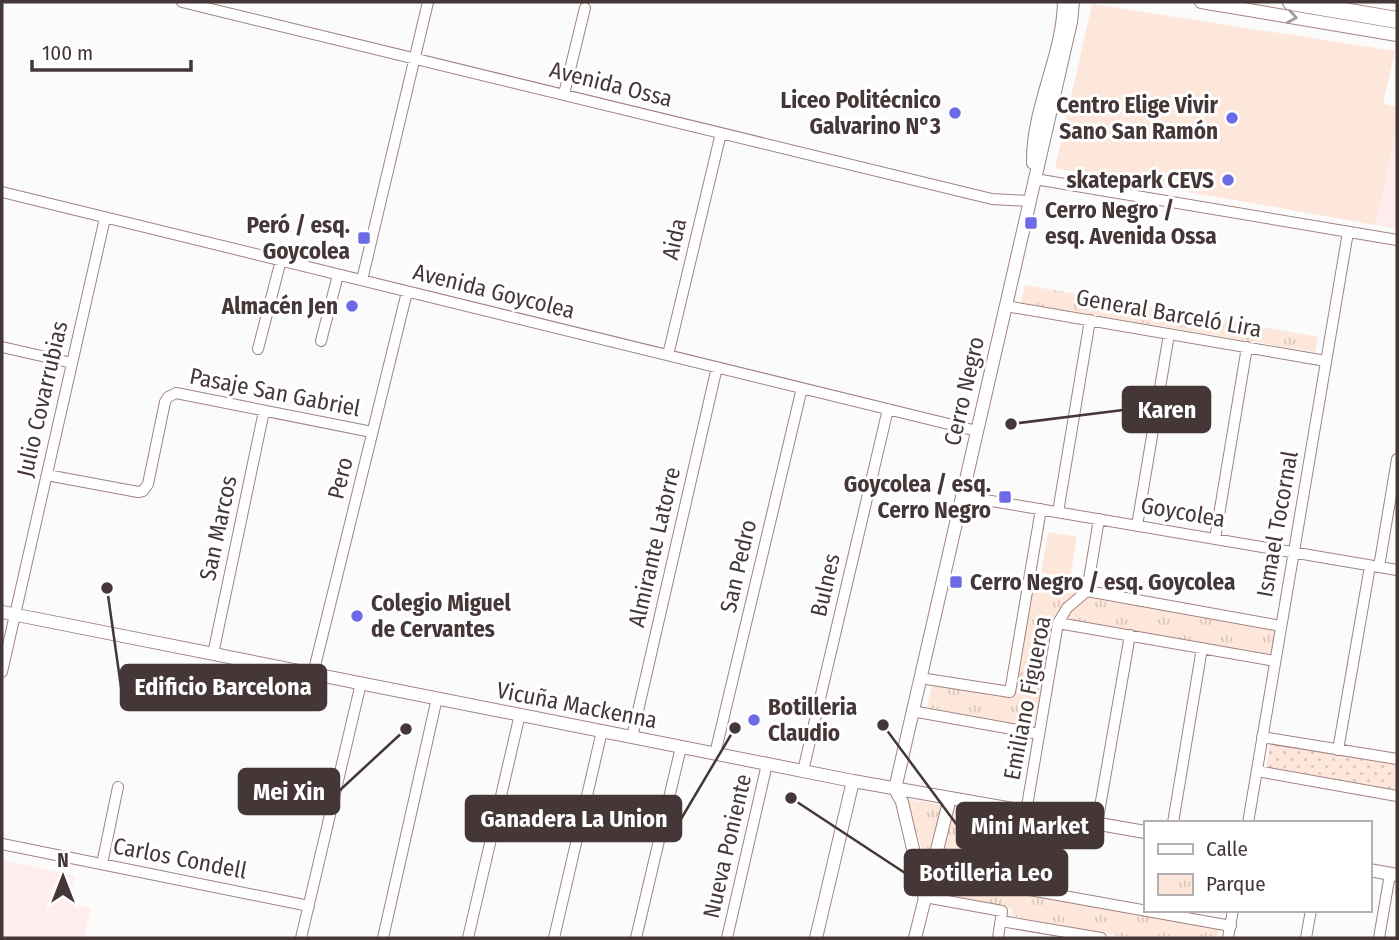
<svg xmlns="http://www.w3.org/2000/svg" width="1399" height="940" font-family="'Fira Sans Condensed',sans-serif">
  <defs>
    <pattern id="grass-dots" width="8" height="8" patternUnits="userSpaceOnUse" patternTransform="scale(1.75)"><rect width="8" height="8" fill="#fde7da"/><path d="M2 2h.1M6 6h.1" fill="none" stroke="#dac7bc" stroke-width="1.8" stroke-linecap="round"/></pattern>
    <pattern id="park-tufts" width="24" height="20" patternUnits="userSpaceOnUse" patternTransform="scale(1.75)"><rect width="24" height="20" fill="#fde7da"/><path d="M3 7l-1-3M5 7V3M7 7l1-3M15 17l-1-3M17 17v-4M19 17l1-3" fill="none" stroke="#dac7bc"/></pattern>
  </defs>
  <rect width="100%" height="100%" fill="#fbfbfb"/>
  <path fill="#ffecec" d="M1397,128V229L1375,225Z
    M2,860L75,876L69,903L91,908L84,938H2Z"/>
  <path fill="url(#grass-dots)" d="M1270,742L1397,764V791L1266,768Z"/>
  <path fill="url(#park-tufts)" d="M1025,285L1318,337L1315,352L1021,303Z
    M1032,583L1275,628L1271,657L1059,621L1033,728L927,707L932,685L1012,698Z
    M907,799L1048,822L1036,893L1219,926L1217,938H1130L1011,916L1012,909L935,895Z"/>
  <path fill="#fde7da" d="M1092,4L1395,51L1383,104L1397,107V128L1375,225L1055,168Z
    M1048,532L1077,537L1070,578L1041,573Z
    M986,838L1010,842L1003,884L979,880Z"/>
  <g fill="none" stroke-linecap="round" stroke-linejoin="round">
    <g stroke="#a38283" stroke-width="12">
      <path id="minor" d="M182,2L992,199L1029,201
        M564,94L585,8
        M1035,179L1397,240
        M2,192L977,431
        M362,280L428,2
        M1006,306L1326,361
        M321,341L338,275
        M2,347L72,363
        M258,349L281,260
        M668,355L721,133
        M47,475L138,492L143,491L148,484L165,402L168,397L176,393L372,432
        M962,496L1397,570
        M1058,512L1090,320
        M1137,526L1169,334
        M1215,539L1247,347
        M1379,567L1397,459
        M1087,591L1281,626
        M1058,623L1275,661
        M213,654L264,411
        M2,672L105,218
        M313,674L407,292
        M920,678L1010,692L1041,509
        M912,711L1039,734
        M632,737L717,367
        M1262,737L1397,759
        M1338,750L1370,566
        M715,754L802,388
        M803,771L888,409
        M1257,771L1397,796
        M1026,812L1058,623L1067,608L1087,591L1099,519
        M1039,814L1027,884L1030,890L1231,926
        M1173,823L1202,648
        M1248,823L1348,232
        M1097,824L1130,635
        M2,844L309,906
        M102,864L118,787
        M925,897L1002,911L998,938
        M1001,921L1101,938
        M301,938L361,683
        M383,938L437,698
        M468,938L520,714
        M554,938L602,731
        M636,938L681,747
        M727,938L767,764
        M1228,938L1233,910
        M1306,938L1311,910
        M1379,938L1390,874"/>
    </g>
    <g stroke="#a38283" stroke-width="14">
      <path id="major" d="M1201,2L1397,35
        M1033,163C1032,108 1063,56 1064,2
        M2,612L853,781L1145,832
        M895,789L1071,22L1073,2
        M895,789L902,802L924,896
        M1369,870L1397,875
        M816,938L853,781
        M915,938L950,798"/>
    </g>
    <g stroke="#a38283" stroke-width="18">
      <path id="highway" d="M1291,2L1397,20"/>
    </g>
    <use href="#minor" stroke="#fff" stroke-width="10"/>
    <use href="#major" stroke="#fff" stroke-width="12"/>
    <use href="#highway" stroke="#fff" stroke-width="16"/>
  </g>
  <defs><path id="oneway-chevron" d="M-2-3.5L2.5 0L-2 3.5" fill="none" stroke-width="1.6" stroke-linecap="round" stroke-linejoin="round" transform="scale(1.75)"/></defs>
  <use stroke="#a29b9b" href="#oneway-chevron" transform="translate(1292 17) rotate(10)"/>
  <g fill="#6c6be5" stroke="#fff" stroke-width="2.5">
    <circle cx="955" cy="113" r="7"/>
    <circle cx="1232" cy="118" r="7"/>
    <circle cx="1228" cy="180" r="7"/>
    <rect x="1024" y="216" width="14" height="14" rx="3.5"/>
    <rect x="357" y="231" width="14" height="14" rx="3.5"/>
    <circle cx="352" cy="306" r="7"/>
    <rect x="998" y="490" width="14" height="14" rx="3.5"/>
    <rect x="949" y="575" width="14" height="14" rx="3.5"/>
    <circle cx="357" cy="616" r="7"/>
    <circle cx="754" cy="720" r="7"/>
  </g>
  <g text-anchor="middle" stroke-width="6" stroke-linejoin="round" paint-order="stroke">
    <g font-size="23" fill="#453737" stroke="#fff">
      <text transform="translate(611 84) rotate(14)" y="8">Avenida Ossa</text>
      <text transform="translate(674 239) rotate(-77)" y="8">Aida</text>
      <text transform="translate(494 291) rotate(14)" y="8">Avenida Goycolea</text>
      <text transform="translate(1169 313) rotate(10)" y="8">General Barceló Lira</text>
      <text transform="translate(964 391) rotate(-77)" y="8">Cerro Negro</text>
      <text transform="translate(275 392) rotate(11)" y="8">Pasaje San Gabriel</text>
      <text transform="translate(42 399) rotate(-77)" y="8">Julio Covarrubias</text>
      <text transform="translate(340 478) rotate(-76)" y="8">Pero</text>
      <text transform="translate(1183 512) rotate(10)" y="8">Goycolea</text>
      <text transform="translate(1277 524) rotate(-80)" y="8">Ismael Tocornal</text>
      <text transform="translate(218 528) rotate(-78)" y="8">San Marcos</text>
      <text transform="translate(654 547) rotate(-77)" y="8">Almirante Latorre</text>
      <text transform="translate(738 566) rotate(-77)" y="8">San Pedro</text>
      <text transform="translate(825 585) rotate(-77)" y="8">Bulnes</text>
      <text transform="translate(1027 698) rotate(-79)" y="8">Emiliano Figueroa</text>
      <text transform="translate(577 705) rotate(11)" y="8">Vicuña Mackenna</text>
      <text transform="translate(727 846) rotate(-77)" y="8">Nueva Poniente</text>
      <text transform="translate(180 858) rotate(11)" y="8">Carlos Condell</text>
    </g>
    <g font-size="23" font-weight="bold" fill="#453737" stroke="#fff" text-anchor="end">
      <text x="941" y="108">Liceo Politécnico<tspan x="941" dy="26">Galvarino N°3</tspan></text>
      <text x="1218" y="113">Centro Elige Vivir<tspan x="1218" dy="26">Sano San Ramón</tspan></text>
      <text x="1214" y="188">skatepark CEVS</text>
      <text x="1045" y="218" text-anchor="start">Cerro Negro /<tspan x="1045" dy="26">esq. Avenida Ossa</tspan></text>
      <text x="350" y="233">Peró / esq.<tspan x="350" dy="26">Goycolea</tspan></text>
      <text x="338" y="314">Almacén Jen</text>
      <text x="991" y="492">Goycolea / esq.<tspan x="991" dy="26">Cerro Negro</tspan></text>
      <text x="970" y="590" text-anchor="start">Cerro Negro / esq. Goycolea</text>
      <text x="371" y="611" text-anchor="start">Colegio Miguel<tspan x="371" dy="26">de Cervantes</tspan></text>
      <text x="768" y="715" text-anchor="start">Botilleria<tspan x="768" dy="26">Claudio</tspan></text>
    </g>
  </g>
  <path fill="none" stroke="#453737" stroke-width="2.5" d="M1011 424L1123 410M107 588L121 687M406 729L339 791M735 728L681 819M883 725L957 825M791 798L905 873"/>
  <g fill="#453737" stroke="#fff" stroke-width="2.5">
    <circle cx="1011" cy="424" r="7"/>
    <circle cx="107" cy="588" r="7"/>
    <circle cx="406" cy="729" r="7"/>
    <circle cx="735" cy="728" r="7"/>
    <circle cx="883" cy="725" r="7"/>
    <circle cx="791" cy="798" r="7"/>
  </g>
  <g fill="#453737" stroke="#453737" stroke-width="2.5">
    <rect x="1123" y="387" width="87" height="45" rx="7"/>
    <rect x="121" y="665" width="205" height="45" rx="7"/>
    <rect x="239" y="769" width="100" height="45" rx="7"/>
    <rect x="466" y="796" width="215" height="45" rx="7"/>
    <rect x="957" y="803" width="146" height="45" rx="7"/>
    <rect x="905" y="850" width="162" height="45" rx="7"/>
  </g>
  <g font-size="24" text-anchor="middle" font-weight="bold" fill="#fff">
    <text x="1167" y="418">Karen</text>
    <text x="223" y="695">Edificio Barcelona</text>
    <text x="289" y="800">Mei Xin</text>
    <text x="574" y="827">Ganadera La Union</text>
    <text x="1030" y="834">Mini Market</text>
    <text x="986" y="881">Botilleria Leo</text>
  </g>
  <rect width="1399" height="940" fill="none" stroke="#453737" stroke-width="7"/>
  <rect x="1144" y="821" width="228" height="91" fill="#ffffff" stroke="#b5afaf" stroke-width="2"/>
  <rect x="1158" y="844" width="35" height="10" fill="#ffffff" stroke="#b5afaf" stroke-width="2"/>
  <text x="1206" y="856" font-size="21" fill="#453737">Calle</text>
  <rect x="1158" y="874" width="35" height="21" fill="url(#park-tufts)" stroke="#b5afaf" stroke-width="2"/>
  <text x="1206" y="891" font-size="21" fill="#453737">Parque</text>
  <g transform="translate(63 877)" stroke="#ffffff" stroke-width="5" paint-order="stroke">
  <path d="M0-5L12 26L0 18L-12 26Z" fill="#453737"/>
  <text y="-10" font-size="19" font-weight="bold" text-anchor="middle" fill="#453737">N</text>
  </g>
  <path d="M32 60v10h159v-10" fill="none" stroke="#453737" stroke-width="3.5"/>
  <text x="42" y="60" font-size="21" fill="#453737" stroke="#ffffff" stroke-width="5" paint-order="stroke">100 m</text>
</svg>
